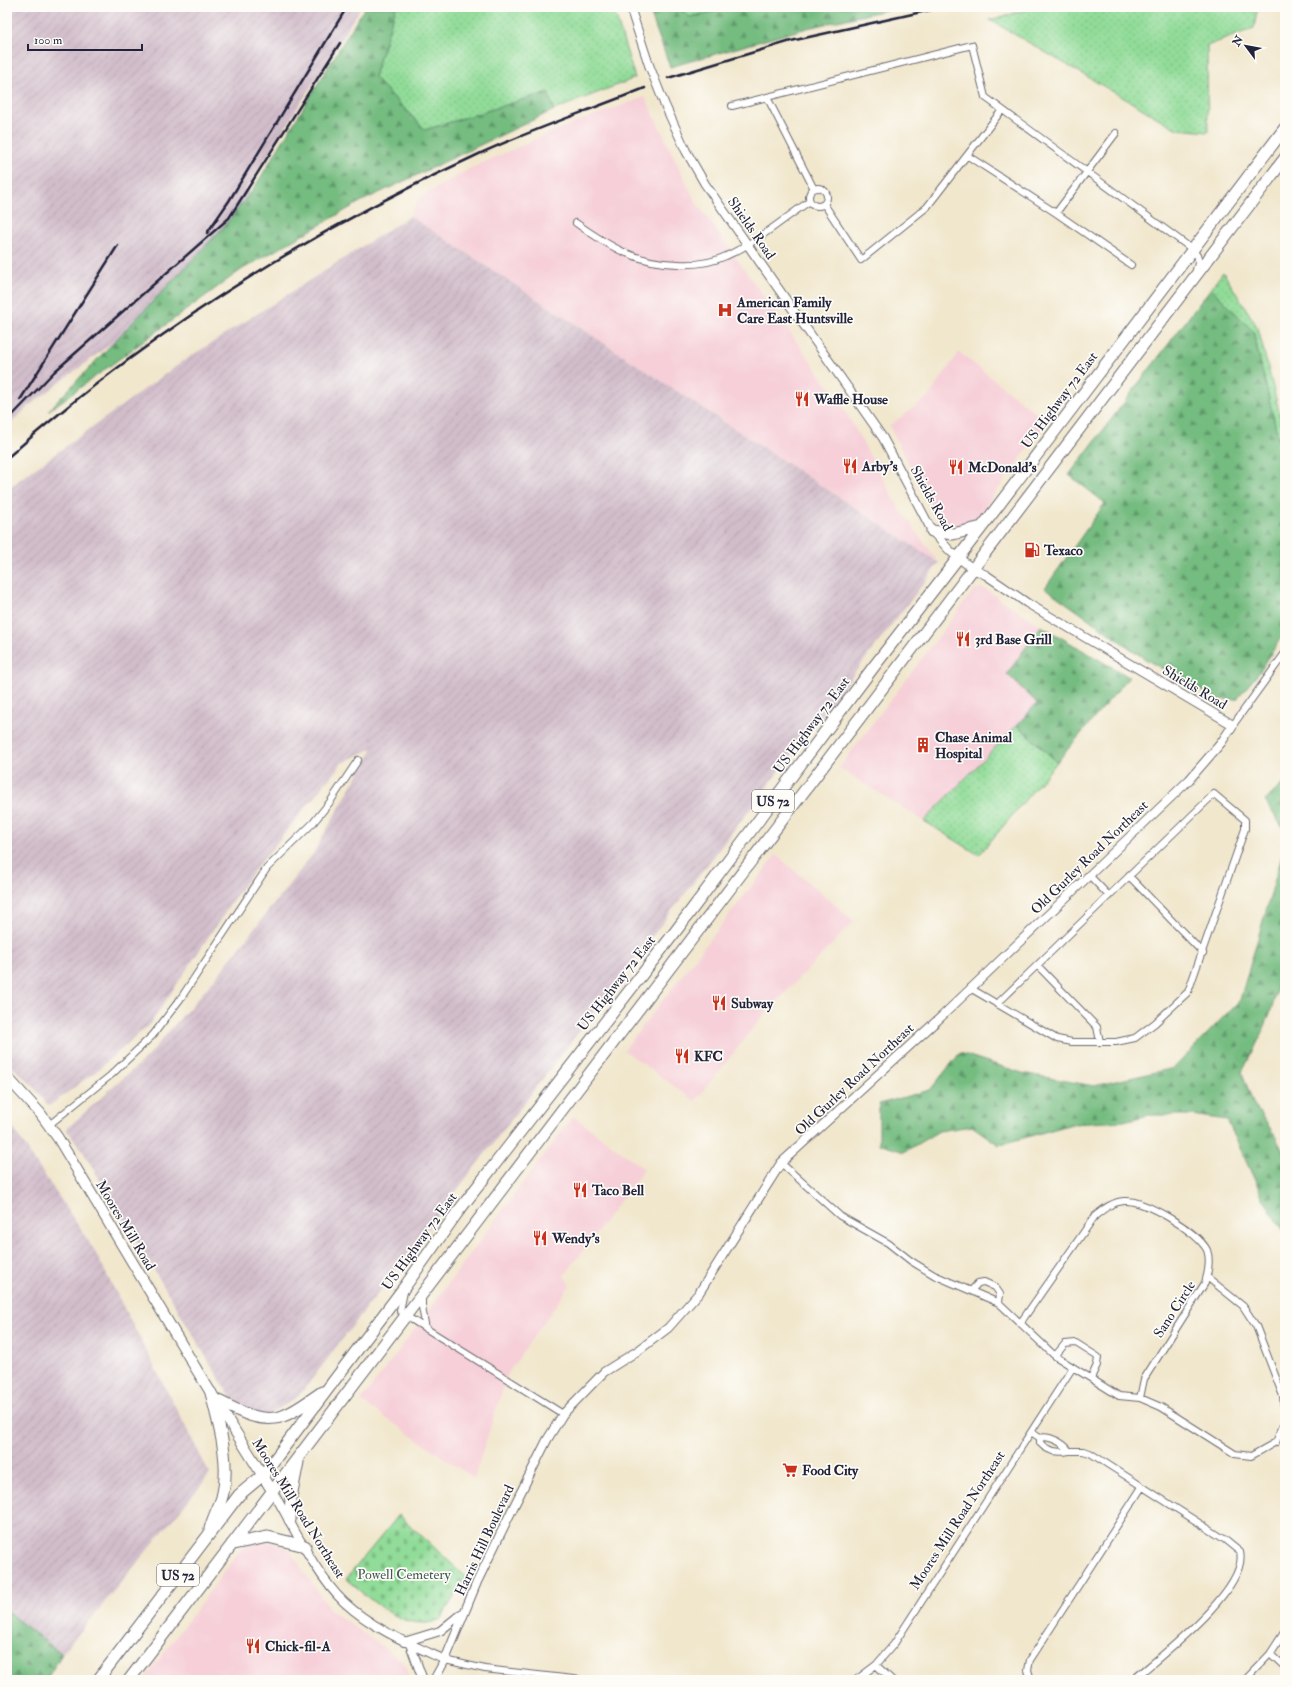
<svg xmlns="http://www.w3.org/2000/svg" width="1292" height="1687" font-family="'IM FELL Double Pica',serif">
  <defs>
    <pattern id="industrial-furrows" width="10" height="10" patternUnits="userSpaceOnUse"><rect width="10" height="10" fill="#d1bdca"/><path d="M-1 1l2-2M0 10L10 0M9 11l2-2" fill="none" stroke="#b3a2ae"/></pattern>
    <pattern id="grass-dots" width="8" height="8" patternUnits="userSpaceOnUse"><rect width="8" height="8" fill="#91dc98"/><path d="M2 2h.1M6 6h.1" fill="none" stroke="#7dbc84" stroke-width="1.8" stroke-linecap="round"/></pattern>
    <pattern id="forest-firs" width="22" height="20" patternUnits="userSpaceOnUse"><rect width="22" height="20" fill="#74bc80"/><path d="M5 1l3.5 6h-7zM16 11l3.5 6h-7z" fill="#5f986a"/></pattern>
    <pattern id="cemetery-stones" width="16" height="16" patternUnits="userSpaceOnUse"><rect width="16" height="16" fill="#91dc98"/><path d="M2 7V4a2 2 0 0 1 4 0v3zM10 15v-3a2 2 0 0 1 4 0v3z" fill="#7dbc84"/></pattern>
  </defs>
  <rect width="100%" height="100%" fill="#fdfcf7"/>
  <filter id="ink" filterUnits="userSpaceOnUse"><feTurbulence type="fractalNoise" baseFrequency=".025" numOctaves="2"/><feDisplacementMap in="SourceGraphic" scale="8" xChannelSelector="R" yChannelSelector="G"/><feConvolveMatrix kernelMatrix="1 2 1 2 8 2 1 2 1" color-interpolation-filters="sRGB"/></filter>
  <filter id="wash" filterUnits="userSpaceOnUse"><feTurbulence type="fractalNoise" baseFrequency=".012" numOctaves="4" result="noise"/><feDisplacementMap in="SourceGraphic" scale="16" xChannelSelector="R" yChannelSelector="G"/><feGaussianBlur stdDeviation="0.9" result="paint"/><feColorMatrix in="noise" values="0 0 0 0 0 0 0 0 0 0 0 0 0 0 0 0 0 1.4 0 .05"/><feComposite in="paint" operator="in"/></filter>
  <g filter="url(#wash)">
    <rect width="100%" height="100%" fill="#f1e7cd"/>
    <path fill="#f6cfd8" d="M645,97L695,201L840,402L899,508L939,563L410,216L418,199L469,169L558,129Z
      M959,352L1047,422L976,519L962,526L949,525L938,518L889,426L929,396Z
      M983,588L1041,626L1007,674L1037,703L1017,725L924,821L839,768L974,590Z
      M776,855L854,921L762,1017L695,1101L624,1050Z
      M573,1116L644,1169L564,1276L570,1285L508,1373L474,1478L361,1401Z
      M263,1539L289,1549L330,1610L404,1662L409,1680H144L241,1549Z"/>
    <path fill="url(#industrial-furrows)" d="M7,7H361L246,190L289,217L191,283L30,405L7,427Z
      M410,216L939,563L298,1397L265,1417L231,1398L82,1150L66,1129L146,1058L218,975L313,854L373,748L342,763L273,847L244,884L150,1024L95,1072L49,1106L31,1084L7,1062V489L182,362Z
      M7,1119L93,1248L210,1474L62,1654L7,1612Z"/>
    <path fill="url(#grass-dots)" stroke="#5a7f6a" d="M396,7H613L635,78L554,110L548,92L425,130L374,77Z
      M677,7H732L690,17Z
      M1037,7H1258L1254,28L1207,46L1208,132L1177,129L990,20Z
      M1223,272L1258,328L1285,435V467L1253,332L1211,288Z
      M1017,725L1057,762L979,855L924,821Z"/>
    <path fill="url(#forest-firs)" stroke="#4b6f5e" d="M365,7H396L374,77L425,130L548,92L554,110L362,201L241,270L48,411L221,230L254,188Z
      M648,7H677L690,17L732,7H899L807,28L670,67Z
      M1211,288L1253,331L1285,467V631L1261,670L1237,699L1218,700L1145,659L1045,588L1105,503L1069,475Z
      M1041,626L1129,677L1057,762L1017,725L1037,703L1007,674Z
      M1285,782V831L1265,801Z
      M1285,845V965C1279,979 1277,993 1272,1007C1265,1030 1253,1051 1242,1072L1253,1103L1274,1134L1285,1155V1233L1264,1200L1227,1120L1191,1115H1149L1124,1121L1072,1124L999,1145L972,1126L939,1131L904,1152L879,1144V1104L930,1090L960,1053L1022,1073L1094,1086L1174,1068L1240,1000Z
      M7,1612L62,1654L46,1680H7Z"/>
    <path fill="url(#cemetery-stones)" stroke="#5a7f6a" d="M399,1515L466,1577L440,1620C435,1621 430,1623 425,1623C397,1625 366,1596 346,1579Z"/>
  </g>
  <g filter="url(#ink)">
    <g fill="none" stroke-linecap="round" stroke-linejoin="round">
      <g stroke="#6a676e" stroke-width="8">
        <path id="minor" d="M767,97L814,189
          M732,106L972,45L985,97L1192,249C1200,257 1199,261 1196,270
          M968,156L1056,213L1131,265
          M809 197a9 9 0 1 1 18 0a9 9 0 1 1-18 0Z
          M824,204L861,260L927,207L1002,110
          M1056,213L1116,133
          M576,223C610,247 636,263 678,264C694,265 711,263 726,256C756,243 783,219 810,201
          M1233,725L1285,653
          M1089,875L1109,896
          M1129,876L1203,953
          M1037,965L1097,1027L1100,1042
          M970,988L1057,1039L1072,1042H1116L1135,1038L1155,1023L1188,992L1245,829V820L1214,794L997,1004
          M49,1125L111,1075L153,1035L181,998L267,868L313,823L330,802L358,760
          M781,1163L840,1216L888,1243L911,1261L934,1275L999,1303L1055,1356L1119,1396L1140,1398L1161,1407L1235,1454L1251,1456L1276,1442L1285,1421
          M1207,1277L1243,1306L1256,1326L1283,1396L1285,1420
          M971,1291L978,1283L984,1282L995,1287L1000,1294L999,1303
          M404,1292L400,1311L406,1316L563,1414
          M422,1297V1307L426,1329
          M1021,1322L1095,1216C1104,1209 1112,1202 1124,1201C1144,1199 1198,1232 1207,1250C1211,1261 1208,1273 1205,1283L1144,1379L1140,1398
          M1055,1356L1065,1344L1076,1343L1098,1357L1097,1365L1091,1378
          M1031,1432L1040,1438V1443C1048,1452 1058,1453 1069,1451C1065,1443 1048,1435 1040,1438
          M1069,1451H1083L1090,1453L1224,1539L1240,1552C1249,1589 1159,1657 1133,1680
          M1270,1654L1285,1668
          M445,1660L485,1669L582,1680
          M876,1665L892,1680
          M856,1680L876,1665L894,1644L1073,1367
          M1031,1680L1028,1670L1030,1660L1142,1487
          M1245,1680L1270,1654L1285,1631"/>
      </g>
      <g stroke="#6a676e" stroke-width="10">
        <path id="tertiary" d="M630,7L649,65
          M273,1492C292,1524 317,1577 344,1602C373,1629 410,1644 445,1660
          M404,1642L440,1631L461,1614
          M410,1644L423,1680
          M434,1680L445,1660L477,1582L512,1510L547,1440L563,1414L604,1372L639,1350L668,1328L699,1293L781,1163L941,1017L1189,780L1221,743L1233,725L1027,603L986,575L973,569L950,551L932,531L883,438L705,184L686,151L664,103"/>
      </g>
      <g stroke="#6a676e" stroke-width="12">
        <path id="primary" d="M7,1077L40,1113L58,1138L198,1372L273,1492"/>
      </g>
      <g stroke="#6a676e" stroke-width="13">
        <path id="trunk" d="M932,531L953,534L982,527
          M216,1400C234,1408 254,1421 275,1418C289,1417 310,1400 322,1392
          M290,1520L291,1497L298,1462
          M210,1529C213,1517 219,1507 222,1497C231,1463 219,1426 211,1393
          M232,1544L268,1537L305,1546
          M98,1680L239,1495L263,1475L406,1285L457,1213L675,932L872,669L982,527L1285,128
          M129,1680L1285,158"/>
      </g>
      <use href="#minor" stroke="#fff" stroke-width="6"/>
      <use href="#tertiary" stroke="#fff" stroke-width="8"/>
      <use href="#primary" stroke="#fff" stroke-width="10"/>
      <use href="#trunk" stroke="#fff" stroke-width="11"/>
      <path stroke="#22223b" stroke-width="2.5" d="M668,78L791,41L944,7
        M207,233L229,201L347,7
        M20,400L118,245
        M7,421L54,372L229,218L340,43
        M7,458C147,334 308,232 479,154C533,129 590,110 645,88"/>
      <g stroke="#6a676e" stroke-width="10" stroke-linecap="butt">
        <path id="tertiary-bridge" d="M649,65L664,103"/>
      </g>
      <use href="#tertiary-bridge" stroke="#fff" stroke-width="8"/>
    </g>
  </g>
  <defs>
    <g id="hospital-bare" transform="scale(1.2)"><path d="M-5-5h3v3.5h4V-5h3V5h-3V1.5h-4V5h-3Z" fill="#c8321e" stroke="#fdfcf7" stroke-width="2.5" paint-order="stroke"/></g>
    <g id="restaurant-bare" transform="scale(1.2)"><path d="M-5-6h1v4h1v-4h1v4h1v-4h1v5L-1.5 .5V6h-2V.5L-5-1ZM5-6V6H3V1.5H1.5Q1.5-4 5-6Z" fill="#c8321e" stroke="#fdfcf7" stroke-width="2.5" paint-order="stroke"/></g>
    <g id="fuel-bare" transform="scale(1.2)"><path d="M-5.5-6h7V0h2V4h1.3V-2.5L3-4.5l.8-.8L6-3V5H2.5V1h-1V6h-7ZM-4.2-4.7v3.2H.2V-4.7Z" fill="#c8321e" stroke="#fdfcf7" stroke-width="2.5" paint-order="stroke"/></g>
    <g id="building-bare" transform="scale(1.2)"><path d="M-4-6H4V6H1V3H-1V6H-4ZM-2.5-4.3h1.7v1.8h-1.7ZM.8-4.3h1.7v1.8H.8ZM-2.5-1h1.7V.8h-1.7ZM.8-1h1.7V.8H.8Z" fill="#c8321e" stroke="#fdfcf7" stroke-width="2.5" paint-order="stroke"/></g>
    <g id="supermarket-bare" transform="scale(1.2)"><path d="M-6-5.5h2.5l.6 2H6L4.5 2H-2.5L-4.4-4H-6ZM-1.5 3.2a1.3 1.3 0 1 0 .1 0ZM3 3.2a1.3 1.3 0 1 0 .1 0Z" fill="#c8321e" stroke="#fdfcf7" stroke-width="2.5" paint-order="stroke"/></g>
  </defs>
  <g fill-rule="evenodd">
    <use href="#hospital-bare" x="725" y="310"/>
    <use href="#restaurant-bare" x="802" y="399"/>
    <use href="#restaurant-bare" x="850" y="466"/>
    <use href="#restaurant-bare" x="956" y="467"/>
    <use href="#fuel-bare" x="1032" y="550"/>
    <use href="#restaurant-bare" x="963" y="639"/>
    <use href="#building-bare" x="923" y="745"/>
    <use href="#restaurant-bare" x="719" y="1003"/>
    <use href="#restaurant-bare" x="682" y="1056"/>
    <use href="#restaurant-bare" x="580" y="1190"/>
    <use href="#restaurant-bare" x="540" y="1238"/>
    <use href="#supermarket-bare" x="790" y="1470"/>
    <use href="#restaurant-bare" x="253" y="1646"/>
  </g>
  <g text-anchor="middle" stroke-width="3.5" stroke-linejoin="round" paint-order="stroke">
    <g fill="#fdfcf7" stroke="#646373" stroke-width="1">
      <rect x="752" y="790" width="42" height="22" rx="3"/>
      <rect x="157" y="1564" width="42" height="22" rx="3"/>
    </g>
    <g font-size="13" font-weight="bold" fill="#22223b">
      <text x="773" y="806">US 72</text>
      <text x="178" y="1580">US 72</text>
    </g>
    <g font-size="14" fill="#22223b" stroke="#fdfcf7">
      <text transform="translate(752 228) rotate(55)" y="5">Shields Road</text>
      <text transform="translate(1059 400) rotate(-53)" y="5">US Highway 72 East</text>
      <text transform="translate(932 498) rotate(61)" y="5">Shields Road</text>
      <text transform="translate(1195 687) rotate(31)" y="5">Shields Road</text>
      <text transform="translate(811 725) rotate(-53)" y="5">US Highway 72 East</text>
      <text transform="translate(1089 857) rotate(-44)" y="5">Old Gurley Road Northeast</text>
      <text transform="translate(616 983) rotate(-52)" y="5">US Highway 72 East</text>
      <text transform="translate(854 1079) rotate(-43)" y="5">Old Gurley Road Northeast</text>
      <text transform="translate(126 1225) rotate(59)" y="5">Moores Mill Road</text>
      <text transform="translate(419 1241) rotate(-54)" y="5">US Highway 72 East</text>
      <text transform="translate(1174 1309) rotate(-57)" y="5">Sano Circle</text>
      <text transform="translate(299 1508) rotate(58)" y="5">Moores Mill Road Northeast</text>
      <text transform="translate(957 1520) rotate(-57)" y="5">Moores Mill Road Northeast</text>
      <text transform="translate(484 1540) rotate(-65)" y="5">Harris Hill Boulevard</text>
    </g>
    <g font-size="14" font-weight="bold" fill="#22223b" stroke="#fdfcf7" text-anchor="start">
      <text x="737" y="307">American Family<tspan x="737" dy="16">Care East Huntsville</tspan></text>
      <text x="814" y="404">Waffle House</text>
      <text x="862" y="471">Arby's</text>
      <text x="968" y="472">McDonald's</text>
      <text x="1044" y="555">Texaco</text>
      <text x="975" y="644">3rd Base Grill</text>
      <text x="935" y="742">Chase Animal<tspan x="935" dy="16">Hospital</tspan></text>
      <text x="731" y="1008">Subway</text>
      <text x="694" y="1061">KFC</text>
      <text x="592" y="1195">Taco Bell</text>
      <text x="552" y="1243">Wendy's</text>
      <text x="802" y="1475">Food City</text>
      <text x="265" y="1651">Chick-fil-A</text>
    </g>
    <g font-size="14" fill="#435a57" stroke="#fdfcf7">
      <text x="404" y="1579">Powell Cemetery</text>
    </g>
  </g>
  <rect width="1292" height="1687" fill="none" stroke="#fdfcf7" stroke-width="24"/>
  <g transform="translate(1246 46) rotate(302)" stroke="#fdfcf7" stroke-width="3" paint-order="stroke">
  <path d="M0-3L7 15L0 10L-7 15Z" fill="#22223b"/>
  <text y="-6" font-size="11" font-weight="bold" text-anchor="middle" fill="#22223b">N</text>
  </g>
  <path d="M28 44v6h114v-6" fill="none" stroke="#22223b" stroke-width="2"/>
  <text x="34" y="44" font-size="12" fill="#22223b" stroke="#fdfcf7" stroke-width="3" paint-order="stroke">100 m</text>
</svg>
